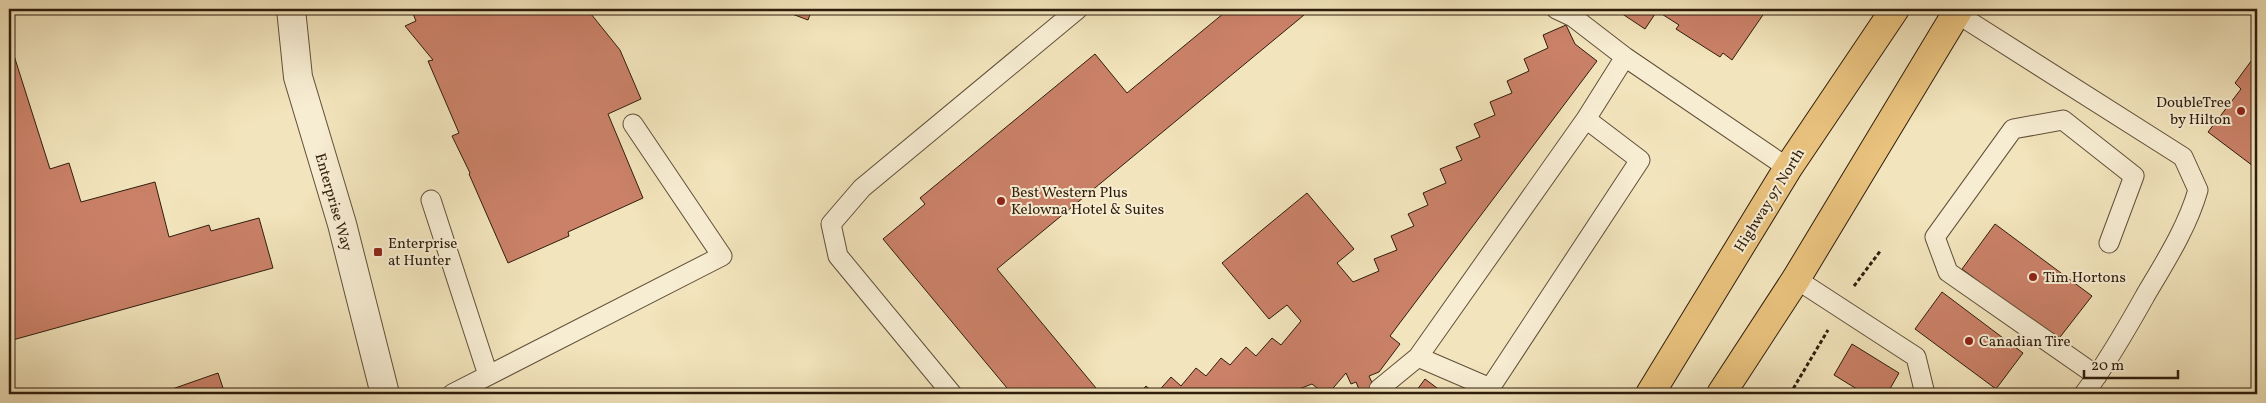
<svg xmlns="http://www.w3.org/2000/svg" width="2266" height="403" font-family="Vollkorn,serif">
  <rect width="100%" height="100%" fill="#f2e4bc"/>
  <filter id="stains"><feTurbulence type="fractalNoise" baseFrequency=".004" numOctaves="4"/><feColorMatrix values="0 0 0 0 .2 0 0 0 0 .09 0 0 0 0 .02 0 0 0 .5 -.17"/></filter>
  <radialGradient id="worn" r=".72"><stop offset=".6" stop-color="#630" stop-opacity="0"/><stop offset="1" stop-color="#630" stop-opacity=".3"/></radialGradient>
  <path fill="#ca8168" stroke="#2f1d0c" d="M411,9H587L620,50L641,99L608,114L643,198L568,232L569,236L508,263L469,174L470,173L452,136L459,133L428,61L433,60L405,26L416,21Z
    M779,9H812L808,20Z
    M1220,9H1299L1304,15L997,269L1101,394H1012L883,239L925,204L920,198L1095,54L1127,93L1224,13Z
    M1615,9H1767L1732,60L1723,53L1720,57L1676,29L1679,25L1657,11L1645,29Z
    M1566,25L1575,44L1597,61L1390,336L1400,344L1379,372L1369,376L1377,394H1361L1356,382L1351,384L1346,373L1328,394H1325L1312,384L1286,394H1156L1171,377L1181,386L1196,368L1206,376L1221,358L1230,365L1246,347L1256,356L1272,338L1281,345L1301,321L1287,305L1269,319L1222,263L1307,193L1354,249L1337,263L1353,282L1379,271L1374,259L1397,250L1391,236L1414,226L1408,214L1428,205L1423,193L1446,183L1440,169L1462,160L1456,147L1480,137L1474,124L1495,115L1490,102L1512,93L1507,81L1529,71L1524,59L1548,48L1543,35Z
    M10,43L50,169L69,163L81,202L155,182L169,237L209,225L211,231L259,218L273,268L9,341Z
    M2257,53V169L2208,132L2241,89L2235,83Z
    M1995,224L2092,296L2057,341L1962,269Z
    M1942,292L2023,353L1996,389L1915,329Z
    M1852,344L1899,373L1887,394H1865L1834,375Z
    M218,373L225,394H158Z
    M1425,379L1445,394H1414Z
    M1146,386L1155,394H1139Z"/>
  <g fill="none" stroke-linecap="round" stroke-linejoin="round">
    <g stroke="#604f38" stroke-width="21">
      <path id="service" d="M1956,13L2183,157L2198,190C2187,228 2165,262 2145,296C2126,330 2107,363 2084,394
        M1625,57L1788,168
        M431,200L488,375
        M1796,279L1916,357L1925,394
        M1418,357L1586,119
        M2097,376L1948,272L1935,237L2013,129L2063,120L2134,176L2109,243
        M1379,389L1418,357L1490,388L1640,160L1586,119L1625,57L1573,17L1556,9
        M452,394L722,256L633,124
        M952,394L838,256L831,224L862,188L1078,9"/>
    </g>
    <g stroke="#604f38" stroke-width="30">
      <path id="tertiary" d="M291,9L298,77L342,224L385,394"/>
    </g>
    <g stroke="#2f1d0c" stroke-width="30">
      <path id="trunk" d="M1650,394L1788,168L1895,9
        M1721,394L1796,279L1959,9"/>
    </g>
    <path stroke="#2f1d0c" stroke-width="3" stroke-dasharray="4 2.5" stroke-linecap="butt" d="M1854,286L1881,250
      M1790,394L1828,330"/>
    <use href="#service" stroke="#f7edd3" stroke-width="19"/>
    <use href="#tertiary" stroke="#f7edd3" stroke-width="28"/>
    <use href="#trunk" stroke="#e9c27e" stroke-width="28"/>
  </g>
  <g fill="#8f2418" stroke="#f7edd3" stroke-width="2">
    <circle cx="2241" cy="111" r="5"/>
    <circle cx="1001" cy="201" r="5"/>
    <rect x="373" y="247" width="10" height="10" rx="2.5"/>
    <circle cx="2033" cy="277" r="5"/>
    <circle cx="1969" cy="341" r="5"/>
  </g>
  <g text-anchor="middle" stroke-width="4" stroke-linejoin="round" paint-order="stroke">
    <g font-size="15" fill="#2f1d0c" stroke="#f7edd3" text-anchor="start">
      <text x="2231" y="107" text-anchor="end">DoubleTree<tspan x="2231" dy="17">by Hilton</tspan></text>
      <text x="1011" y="197">Best Western Plus<tspan x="1011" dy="17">Kelowna Hotel &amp; Suites</tspan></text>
      <text x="388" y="248">Enterprise<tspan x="388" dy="17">at Hunter</tspan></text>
      <text x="2043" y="282">Tim Hortons</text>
      <text x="1979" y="346">Canadian Tire</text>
    </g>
    <g font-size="15" fill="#2f1d0c" stroke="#f7edd3">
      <text transform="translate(1769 200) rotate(-58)" y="5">Highway 97 North</text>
      <text transform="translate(334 202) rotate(74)" y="5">Enterprise Way</text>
    </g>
  </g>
  <rect width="2266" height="403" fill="none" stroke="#f2e4bc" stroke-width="30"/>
  <rect x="10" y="10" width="2246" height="383" fill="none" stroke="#2f1d0c" stroke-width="2.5"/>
  <rect x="15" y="15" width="2236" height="373" fill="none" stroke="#2f1d0c"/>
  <path d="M2084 370v8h94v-8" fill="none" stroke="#2f1d0c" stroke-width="2.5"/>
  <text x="2091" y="370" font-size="15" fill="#2f1d0c" stroke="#f7edd3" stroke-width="4" paint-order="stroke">20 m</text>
  <rect width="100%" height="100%" filter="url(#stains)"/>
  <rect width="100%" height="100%" fill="url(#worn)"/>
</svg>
